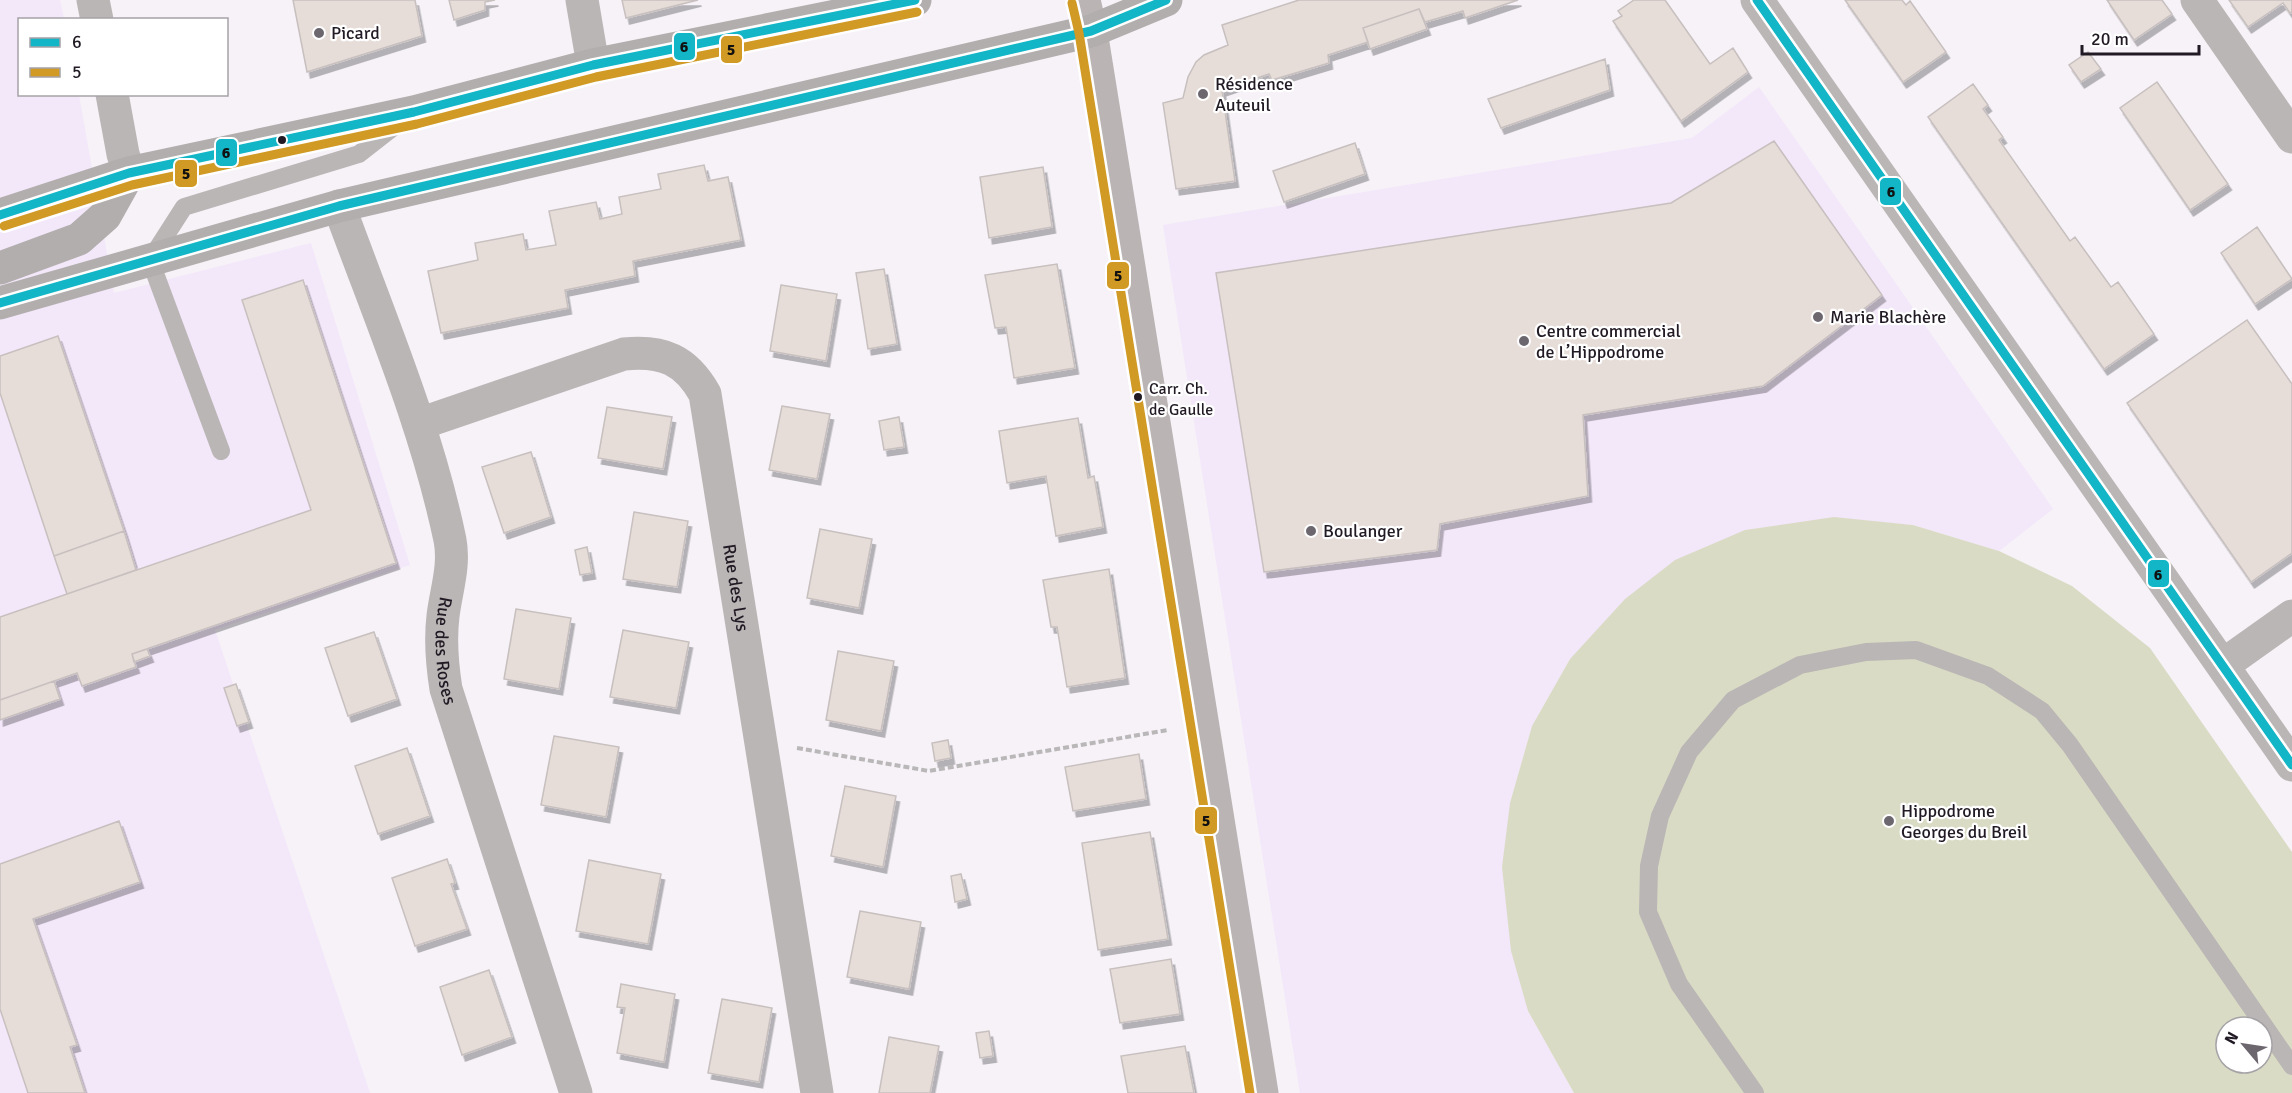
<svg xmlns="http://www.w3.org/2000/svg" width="2292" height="1093" font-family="Signika,sans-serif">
  <defs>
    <filter id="shadow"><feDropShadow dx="3.5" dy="6" stdDeviation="0" flood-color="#0004"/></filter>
  </defs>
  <rect width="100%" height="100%" fill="#f6f2f8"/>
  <path fill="#f3e7fa" d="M0,0H60L64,19L20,20V94L79,95L114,293L311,243L410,565L215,630L370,1093H0Z
    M1759,87L2053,509L1999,551L1913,525L1839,518L1745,530L1570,659L1532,726L1510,803L1528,1011L1574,1093H1300L1163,225L1692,138Z"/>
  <path fill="#dadbc5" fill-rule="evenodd" d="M1834,517L1913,525L1999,551L2072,586L2150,648L2292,852V1093H1574L1528,1011L1511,951L1502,867L1510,803L1532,726L1570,659L1625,599L1675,560L1745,530ZM2226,1027H2262V1063H2226Z"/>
  <path fill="#e6dcd8" stroke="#c7c0bf" stroke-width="1.5" filter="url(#shadow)" d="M293,0H415L422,36L307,72Z
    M449,0H495L485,2V10L454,20Z
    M622,0H698L626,18Z
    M1299,0H1518L1465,18L1463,11L1425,22L1419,9L1363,28L1368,42L1328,55L1329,63L1272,80L1269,74L1222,90L1235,181L1176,189L1163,103L1183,98L1188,77L1196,62L1204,55L1228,45L1222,25Z
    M1634,0H1665L1710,64L1733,48L1748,72L1681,121L1613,21L1622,16L1618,11Z
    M1845,0H1902L1906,5L1910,1L1946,52L1903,82Z
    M2107,0H2162L2172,14L2134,40Z
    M2229,0H2292V12L2290,13L2283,3L2248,27Z
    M1419,9L1427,29L1370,49L1363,28Z
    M2088,52L2101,69L2081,82L2069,65Z
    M1605,59L1610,90L1501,128L1488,99Z
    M2157,82L2228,184L2190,210L2120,108Z
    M1973,84L1988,105L1983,109L2003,137L1999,140L2070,241L2075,237L2111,287L2118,282L2154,334L2104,369L1928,117Z
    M1774,141L1882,295L1763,386L1583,415L1588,496L1440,524L1437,550L1264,572L1216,273L1671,203Z
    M1355,143L1365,174L1284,202L1273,171Z
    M704,165L708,181L728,177L741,240L633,261L635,276L565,290L568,308L441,333L428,271L478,260L475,243L523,234L526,250L556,245L549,211L596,202L600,219L622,214L619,197L661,189L658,174Z
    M1043,167L1052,227L989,238L980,177Z
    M2257,227L2292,279L2255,304L2221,253Z
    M1057,264L1075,368L1014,378L1006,327L995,328L985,275Z
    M884,269L897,344L868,349L856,273Z
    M303,280L396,563L132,654L136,667L82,686L77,673L0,700V617L311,510L242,300Z
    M781,285L837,294L826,361L770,351Z
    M2247,320L2292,384V553L2251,582L2127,403Z
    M58,336L124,531L54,556L0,393V356Z
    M782,406L830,414L817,479L769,470Z
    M607,407L672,417L663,469L598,458Z
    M899,417L904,447L884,450L879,421Z
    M1078,418L1088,478L1094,476L1103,527L1056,536L1046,476L1007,483L999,431Z
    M531,452L551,517L504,533L482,467Z
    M634,512L688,521L677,587L623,579Z
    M820,529L872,539L859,608L807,598Z
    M124,531L136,570L67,594L54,556Z
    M587,547L592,573L580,575L575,550Z
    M1109,569L1125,678L1067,687L1057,627H1051L1043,580Z
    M516,609L571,618L559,689L504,679Z
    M623,630L689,642L676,708L610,697Z
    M374,632L397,699L348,716L325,648Z
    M147,649L150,656L134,662L132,654Z
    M838,651L894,661L881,731L826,720Z
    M54,681L60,699L0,720V700Z
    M236,684L249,722L237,726L224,688Z
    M554,736L619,747L606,817L541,805Z
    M948,740L951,758L935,761L932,743Z
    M407,748L430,816L378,834L355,766Z
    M1139,754L1146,799L1073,811L1065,767Z
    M845,786L896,796L883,867L831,856Z
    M119,821L140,882L33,919L77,1045L70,1047L85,1093H28L0,1009V864Z
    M1150,832L1168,939L1098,950L1082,843Z
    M447,859L455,883L451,884L467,929L415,946L392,878Z
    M589,860L661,874L648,944L576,931Z
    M961,874L967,899L955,902L951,876Z
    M860,911L921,922L909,989L847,977Z
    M1171,959L1180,1014L1120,1023L1110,969Z
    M489,970L512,1037L462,1055L440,987Z
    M621,984L675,994L664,1062L617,1053L625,1008L617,1007Z
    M722,999L772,1008L759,1082L708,1073Z
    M989,1031L993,1056L980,1058L976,1033Z
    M889,1037L939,1046L930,1093H879Z
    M1185,1046L1194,1093H1128L1121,1056Z"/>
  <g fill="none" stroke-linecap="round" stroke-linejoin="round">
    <path stroke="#bab7b8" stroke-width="4" stroke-dasharray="6 3" stroke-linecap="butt" d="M797,748L929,771L1168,730"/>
    <path stroke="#bab6b5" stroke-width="18" d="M221,451L150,260L184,207L359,154L400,122
      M1755,1093L1679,984L1648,912L1649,866L1660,816L1689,752L1733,700L1800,665L1866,652L1916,650L1988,676L2042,711L2070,745L2292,1066"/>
    <g stroke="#bab6b5" stroke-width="33">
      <path d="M93,0L97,20"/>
      <path d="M582,0L593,65"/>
      <path d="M2197,0L2292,137"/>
      <path d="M112,94L123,154L129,173"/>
      <path id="s1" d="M339,206C379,316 426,425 450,540C455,566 446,591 443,616C440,641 442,664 446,689L576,1093"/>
      <path id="s2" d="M419,424L624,354C663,350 686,360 705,394L817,1093"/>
      <path d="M2223,665L2292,616"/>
    </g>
    <path stroke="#bab6b5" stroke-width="33" d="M1757,0L2292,765"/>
    <path stroke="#bab5b4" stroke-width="33" d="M1084,0L1091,31L1262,1093"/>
    <path stroke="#b2aead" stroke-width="33" d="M0,215L129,173L414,112L593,65L915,0
      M0,268L79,239L105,216L129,173
      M0,303L339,206L1091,31L1166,0"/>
    <g stroke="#fff" stroke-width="14">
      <path id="bus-1" d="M1757,0L2292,765
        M0,215L129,173L414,112L593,65L915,0
        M0,303L339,206L1091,31L1166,0"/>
    </g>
    <g stroke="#fff" stroke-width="14">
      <path id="bus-2" d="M1072,3L1079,33L1250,1093
        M4,226L132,185L417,124L596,77L917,12"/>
    </g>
    <use href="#bus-1" stroke="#12b6c6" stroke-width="9"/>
    <use href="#bus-2" stroke="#d19a25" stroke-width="9"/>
  </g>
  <g fill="#6c666e" stroke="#fff" stroke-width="2">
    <circle cx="319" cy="33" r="6"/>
    <circle cx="1203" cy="94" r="6"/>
    <circle cx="1818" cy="317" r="6"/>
    <circle cx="1524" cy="341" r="6"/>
    <circle cx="1311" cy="531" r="6"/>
    <circle cx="1889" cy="821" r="6"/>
  </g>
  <g fill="#211a24" stroke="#fff" stroke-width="2">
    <circle cx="282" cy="140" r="5"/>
    <circle cx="1138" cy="397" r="5"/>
  </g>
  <g text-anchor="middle" stroke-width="4.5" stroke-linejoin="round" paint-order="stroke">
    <g font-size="16" fill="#211a24" stroke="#fff" text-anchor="start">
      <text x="1149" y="394">Carr. Ch.<tspan x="1149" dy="21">de Gaulle</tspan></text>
    </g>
    <g font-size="18" fill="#211a24" stroke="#fff" text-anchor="start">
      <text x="331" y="39">Picard</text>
      <text x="1215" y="90">Résidence<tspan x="1215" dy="21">Auteuil</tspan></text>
      <text x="1830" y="323">Marie Blachère</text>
      <text x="1536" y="337">Centre commercial<tspan x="1536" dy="21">de L’Hippodrome</tspan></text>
      <text x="1323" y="537">Boulanger</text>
      <text x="1901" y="817">Hippodrome<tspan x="1901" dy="21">Georges du Breil</tspan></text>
    </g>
    <g font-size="18" fill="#211a24" stroke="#fff">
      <text dy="6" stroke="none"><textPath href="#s2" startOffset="510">Rue des Lys</textPath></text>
      <text dy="6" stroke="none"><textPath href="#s1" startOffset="464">Rue des Roses</textPath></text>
    </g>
  </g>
  <g stroke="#fff" stroke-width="2">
    <rect x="673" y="32" width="23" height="29" rx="6" fill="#12b6c6"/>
    <rect x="720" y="35" width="23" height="29" rx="6" fill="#d19a25"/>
    <rect x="215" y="138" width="23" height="29" rx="6" fill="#12b6c6"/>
    <rect x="174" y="159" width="24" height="29" rx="6" fill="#d19a25"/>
    <rect x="1879" y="177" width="23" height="29" rx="6" fill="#12b6c6"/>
    <rect x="1106" y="261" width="24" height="29" rx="6" fill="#d19a25"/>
    <rect x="2147" y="559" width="23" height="29" rx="6" fill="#12b6c6"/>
    <rect x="1194" y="806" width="24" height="29" rx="6" fill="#d19a25"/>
  </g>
  <g font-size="16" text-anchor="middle" font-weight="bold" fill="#111">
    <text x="684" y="52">6</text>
    <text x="731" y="55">5</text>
    <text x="226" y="158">6</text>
    <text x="186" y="179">5</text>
    <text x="1891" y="197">6</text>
    <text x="1118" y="281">5</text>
    <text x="2158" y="580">6</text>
    <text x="1206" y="826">5</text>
  </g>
  <rect x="18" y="18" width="210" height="78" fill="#ffffff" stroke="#a6a3a7" stroke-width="1.5"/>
  <rect x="30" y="38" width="30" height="9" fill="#12b6c6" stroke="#a6a3a7" stroke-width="1.5"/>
  <text x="72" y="48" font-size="18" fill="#211a24">6</text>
  <rect x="30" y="68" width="30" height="9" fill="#d19a25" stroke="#a6a3a7" stroke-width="1.5"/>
  <text x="72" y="78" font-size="18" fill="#211a24">5</text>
  <g transform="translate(2244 1045) rotate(299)"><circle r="28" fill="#ffffff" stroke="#a6a3a7" stroke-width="1.5"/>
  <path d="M0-4.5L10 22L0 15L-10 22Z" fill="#6c666e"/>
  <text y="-9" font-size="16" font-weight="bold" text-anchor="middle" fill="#211a24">N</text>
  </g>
  <path d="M2082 45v9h117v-9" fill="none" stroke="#211a24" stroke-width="3"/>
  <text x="2091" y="45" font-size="18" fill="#211a24" stroke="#ffffff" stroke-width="4.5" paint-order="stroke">20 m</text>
</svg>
